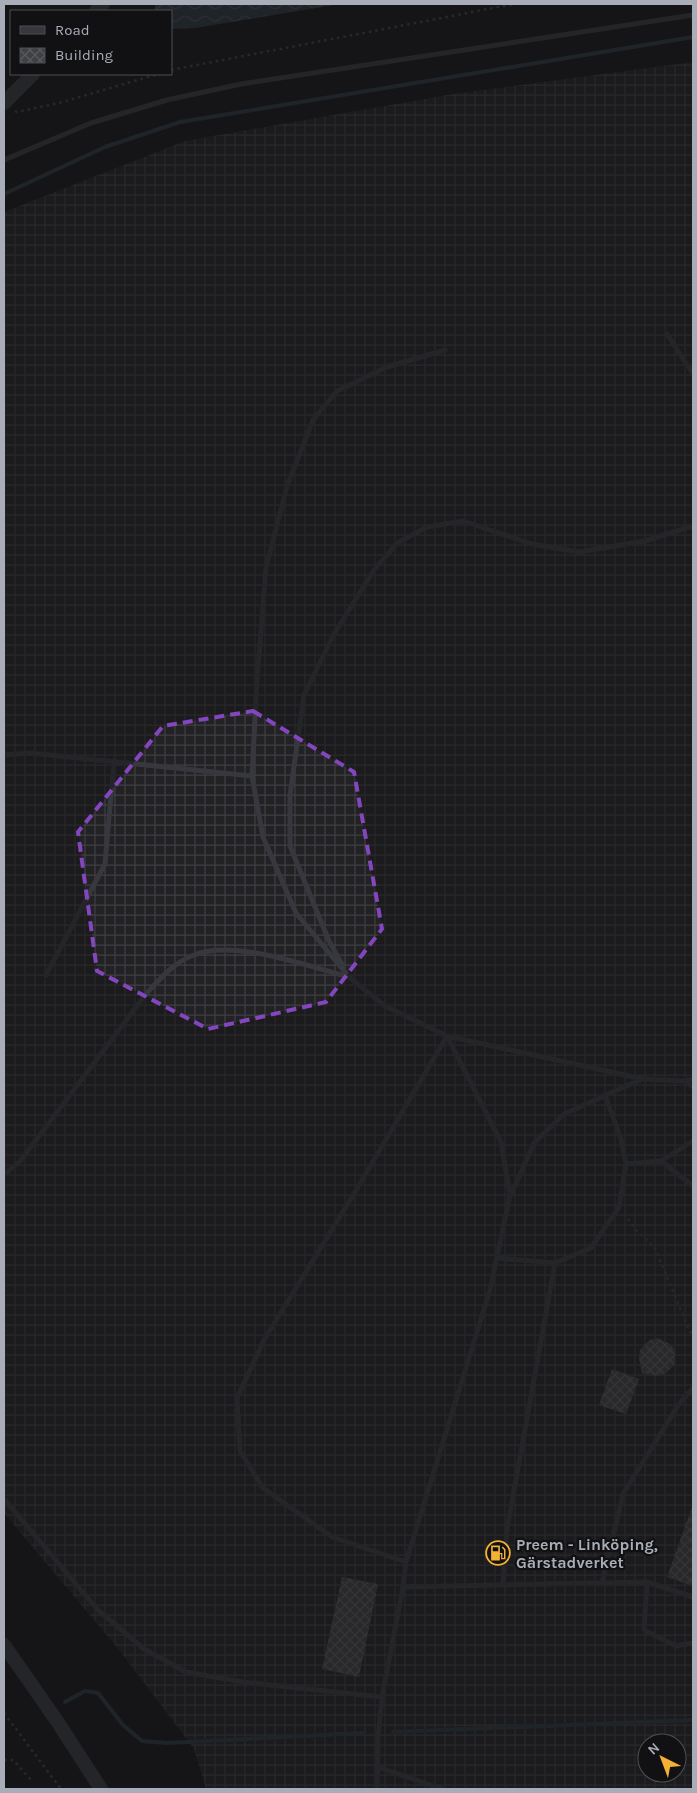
<svg xmlns="http://www.w3.org/2000/svg" width="697" height="1793" font-family="Karla,sans-serif">
  <defs>
    <pattern id="industrial-grid" width="8" height="8" patternUnits="userSpaceOnUse" patternTransform="scale(1.25)"><rect width="8" height="8" fill="#222225"/><path d="M0 4h8M4 0v8" fill="none" stroke="#3f3f43"/></pattern>
    <pattern id="water-waves" width="16" height="10" patternUnits="userSpaceOnUse" patternTransform="scale(1.25)"><rect width="16" height="10" fill="#2c353c"/><path d="M0 5q4-4 8 0t8 0" fill="none" stroke="#485056"/></pattern>
    <pattern id="building-cross-hatch" width="8" height="8" patternUnits="userSpaceOnUse" patternTransform="scale(1.25)"><rect width="8" height="8" fill="#404145"/><path d="M0 0l8 8M0 8l8-8" fill="none" stroke="#595a5e"/></pattern>
  </defs>
  <rect width="100%" height="100%" fill="#161618"/>
  <path fill="url(#industrial-grid)" fill-rule="evenodd" d="M693,62V1789H206L194,1749L120,1651L4,1513V212L185,141L453,94ZM647,1743H677V1773H647Z"/>
  <path fill="url(#water-waves)" d="M155,4H340L195,28L171,29V11H155Z"/>
  <g fill="none" stroke-linecap="round" stroke-linejoin="round">
    <path stroke="#2c353c" stroke-width="4" d="M4,194L105,147L180,122L693,37
      M65,1702L85,1691L98,1693L123,1725L142,1741L167,1743L363,1733
      M393,1732L693,1720"/>
  </g>
  <path fill="url(#building-cross-hatch)" d="M657,1338L670,1344L675,1350V1364L665,1374L658,1376L642,1373L639,1358L640,1350L650,1340Z
    M612,1369L639,1379L626,1414L599,1405Z
    M692,1507H693V1586L667,1577Z
    M342,1577L378,1584L359,1677L322,1669Z"/>
  <g fill="none" stroke-linecap="round" stroke-linejoin="round">
    <path stroke="#3d3f44" stroke-width="2.5" stroke-dasharray="2.5 4" stroke-linecap="butt" d="M171,70L514,4
      M15,111L17,112L59,103L158,74
      M624,1214L635,1229L655,1248L690,1332L693,1333
      M4,1713L61,1789
      M4,1760H13L33,1782"/>
    <path stroke="#37383d" stroke-width="5" d="M4,160L91,123L167,100L241,84L693,15
      M667,334L693,374
      M445,350L387,367L337,391L313,420L287,486L266,568L257,680L252,776L263,837L296,913L349,977L385,1006L447,1036L643,1079L684,1081L693,1079
      M4,755L30,753L252,776
      M343,966L329,941L290,846V795L304,695L334,634L374,570L397,543L427,527L463,521L532,544L579,552L645,541L693,526
      M46,975L105,864L114,761
      M684,1081L693,1087
      M661,1161L693,1141
      M626,1164L661,1161L693,1186
      M4,1175L21,1160L146,994C160,979 174,962 194,955C234,939 307,966 349,977
      M511,1195L534,1143L564,1114L642,1079
      M497,1258L555,1263L591,1248L619,1207L626,1164L621,1139L605,1095
      M4,1499L98,1610L144,1649L186,1672L243,1682L382,1697
      M406,1562L332,1537L263,1488L240,1451L237,1398L264,1340L355,1192L447,1036
      M602,1583L623,1494L679,1404L693,1388
      M503,1584L507,1529L555,1263
      M403,1587L406,1562L490,1290L510,1195L501,1142L447,1036
      M693,1597L647,1582L644,1630L676,1646L693,1643
      M378,1767L442,1789
      M377,1789L378,1738L382,1697L403,1587L647,1582"/>
    <path stroke="#37383d" stroke-width="14" d="M96,11L103,4
      M4,103L33,74
      M4,1645L57,1721L101,1789"/>
  </g>
  <path d="M0 0H697V1793H0ZM253,711L354,772L382,929L326,1002L208,1029L97,971L78,832L163,726Z" fill="#161618" fill-opacity=".55" fill-rule="evenodd"/>
  <path fill="none" stroke="#8446be" stroke-width="4" stroke-dasharray="10 6" stroke-linejoin="round" d="M253,711L354,772L382,929L326,1002L208,1029L97,971L78,832L163,726Z"/>
  <defs>
    <g id="fuel-ring" transform="scale(1.25)"><circle r="9.5" fill="#111113" stroke="#f2b134" stroke-width="1.5"/><path d="M-5.5-6h7V0h2V4h1.3V-2.5L3-4.5l.8-.8L6-3V5H2.5V1h-1V6h-7ZM-4.2-4.7v3.2H.2V-4.7Z" fill="#f2b134"/></g>
  </defs>
  <g fill-rule="evenodd">
    <use href="#fuel-ring" x="498" y="1553"/>
  </g>
  <g text-anchor="middle" stroke-width="4.5" stroke-linejoin="round" paint-order="stroke">
    <g font-size="16" font-weight="bold" fill="#a8adb8" stroke="#111113" text-anchor="start">
      <text x="516" y="1550">Preem - Linköping,<tspan x="516" dy="18">Gärstadverket</tspan></text>
    </g>
  </g>
  <rect width="697" height="1793" fill="none" stroke="#a8adb8" stroke-width="10"/>
  <rect x="10" y="10" width="162" height="65" fill="#111113" stroke="#4d4f55"/>
  <rect x="20" y="26" width="25" height="8" fill="#37383d" stroke="#4d4f55"/>
  <text x="55" y="35" font-size="15" fill="#a8adb8">Road</text>
  <rect x="20" y="48" width="25" height="15" fill="url(#building-cross-hatch)" stroke="#4d4f55"/>
  <text x="55" y="60" font-size="15" fill="#a8adb8">Building</text>
  <g transform="translate(662 1758) rotate(318)"><circle r="24" fill="#111113" stroke="#4d4f55"/>
  <path d="M0-4L9 19L0 12L-9 19Z" fill="#f2b134"/>
  <text y="-8" font-size="14" font-weight="bold" text-anchor="middle" fill="#a8adb8">N</text>
  </g>
</svg>
